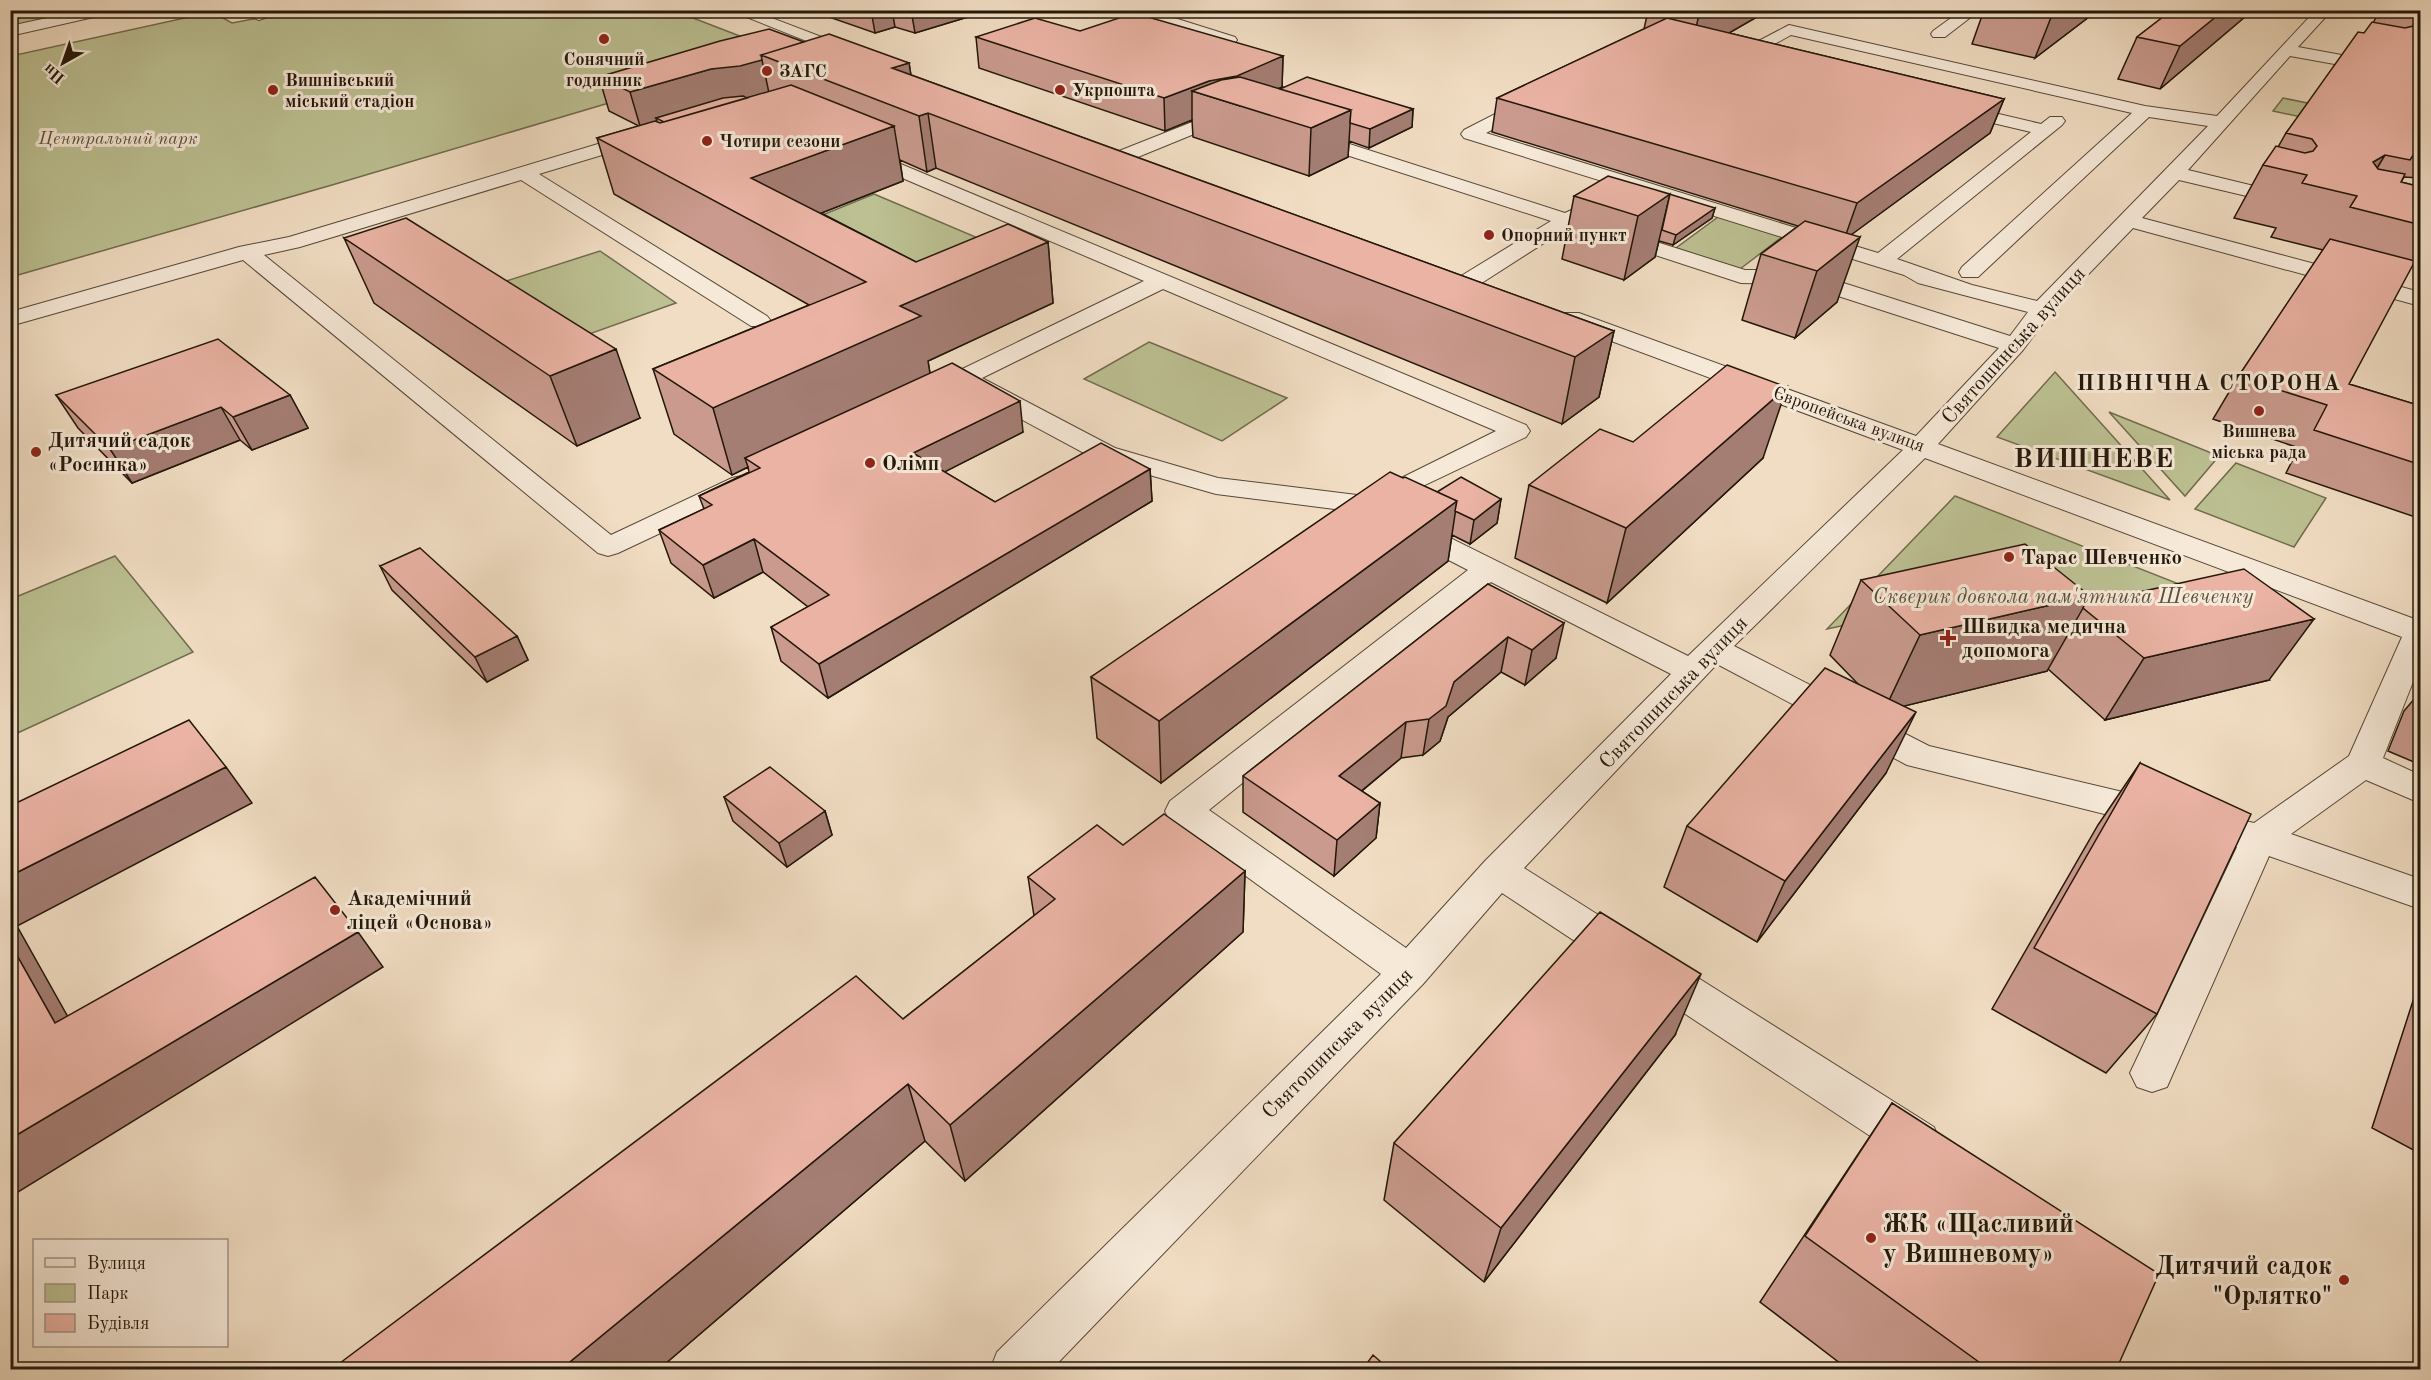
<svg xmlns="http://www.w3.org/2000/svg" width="2431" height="1380" font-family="'Old Standard TT',serif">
  <rect width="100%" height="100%" fill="#f1ddc3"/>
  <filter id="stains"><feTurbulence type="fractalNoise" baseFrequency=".00333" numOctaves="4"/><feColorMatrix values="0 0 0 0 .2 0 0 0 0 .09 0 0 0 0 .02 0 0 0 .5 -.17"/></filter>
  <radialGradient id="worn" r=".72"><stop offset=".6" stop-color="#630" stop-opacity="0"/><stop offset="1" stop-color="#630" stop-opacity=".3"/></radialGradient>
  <path fill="#bcc092" stroke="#706c4e" stroke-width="1.5" d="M50,10L99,11L11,29V22L34,11Z
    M300,10L675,11L781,52L332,185L11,277V56L212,12L232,23Z
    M2283,98L2420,126V142L2273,111Z
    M874,194L1018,255L922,281L805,222Z
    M1718,217L1782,237L1740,269L1676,248Z
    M600,251L676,303L567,342L494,285Z
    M1149,342L1287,398L1222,441L1084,379Z
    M2055,372L2170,500L1997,437Z
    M2109,412L2219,456L2185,496Z
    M2236,463L2326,498L2294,547L2195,509Z
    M1955,496L2245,610L2048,655L1981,596L1827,629Z
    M115,556L193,652L11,736V599Z"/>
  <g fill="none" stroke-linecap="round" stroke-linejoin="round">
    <g stroke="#564838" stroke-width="2">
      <path id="minor" d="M84,10H114L107,14L10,36V26Z
        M259,10H287L259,20L254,18L251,15Z
        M729,10H751L861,52L863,55L861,58H849Z
        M1125,10H1149L1235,37L1237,40L1235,43H1223Z
        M1962,10H1980L1945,37H1933L1931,34L1933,31Z
        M2316,10H2332L2298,47L2385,63L2387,67L2385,71L2379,72L2290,56L2188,170L2283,193L2286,197L2283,201L2276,203L2179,180L2142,218L2420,292V306L2133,228L2050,314L2023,350L1938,444L2420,621V664L2383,758L2420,775V803L2366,780L2291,834L2420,879V909L2269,856L2167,1087L2152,1092L2137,1087L2130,1073L2237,847L1907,765L1717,664L1524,868L1934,1127L1940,1142L1934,1157L1918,1163L1902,1157L1502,893L1423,984L1051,1370H990L997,1352L1381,974L1170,821L1165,811L1170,801L1468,570L1400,535L1396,529L1400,523L1410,520L1420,523L1688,656L1903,450L1563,323L1559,318L1563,313H1579L1916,436L1999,348L1801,284L1741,283L1569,227L1477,286H1461L1458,281L1461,276L1551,221L1300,140L1297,136L1300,132H1312L1565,213L1580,206L1587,208L1590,212L1584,219L1745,270H1796L1812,273L2010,336L2028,312L1918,283L1904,275L1464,138L1461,134L1464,130L1528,97H1540L1543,101L1540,105L1486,133L1878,253L2031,132L1946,112L1943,108L1946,104L1952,103L2041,124L2050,117H2062L2065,121L2062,125L1897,259L1972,285L2037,301L2208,126L2149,117L1978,277H1962L1959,272L1962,267L2132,113L1791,35L1746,60H1734L1732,57L1734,54L1789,25L2145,106L2217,116ZM1925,458L2402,637L2349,756L2254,823L1929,746L1734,646ZM1491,582L1671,674L1485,861L1406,948L1209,810Z
        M1234,110L1243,115L1240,119L1221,123L1133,159H1119L1117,155L1119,151L1210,115Z
        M642,129L651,134L632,146L539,174L767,316L771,321L767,326H751L521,180L300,247L264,255L611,535L732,478L742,476L752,478L756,484L752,490L618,553L608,556L598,553L243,260L10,326V312L239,247L289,237L618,138Z
        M860,147L1526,425L1530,431L1526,437L1366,513L1216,494L1097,460L954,383L951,378L954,373L1144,281L853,157L851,153L853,149ZM1163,289L1496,431L1365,496L1218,478L1115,448L982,378Z"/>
    </g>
    <use href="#minor" fill="#f6e9d8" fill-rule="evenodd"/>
  </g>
  <path fill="#c99a8d" stroke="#23170a" stroke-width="1.5" d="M809,10H991L915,33L895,27L875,33Z
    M1646,10H1769L1729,33L2004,99L1990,133L1852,234L1837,302L1795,338L1742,320L1761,254L1798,226L1492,132L1497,98L1644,29L1648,11Z
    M1984,10H2098L2035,58L1972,44Z
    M2172,10H2253L2160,89L2118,79L2137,37Z
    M2380,10H2421V179L2420,178L2404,177L2401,182L2421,187V251L2414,261L2349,384L2421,406V519L2286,473L2299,448L2213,419L2238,377L2323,250L2271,237L2276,228L2234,218L2263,165L2278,147L2286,133L2373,23Z
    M1080,31L1283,56L1282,87L1413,109L1412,127L1369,148L1349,141L1348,157L1309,176L1193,137L1192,120L1165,131L979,68L976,37Z
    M804,42L909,63L911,75L1614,331L1599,397L1562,424L936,168L927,172L900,160L903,181L821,213L916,262L1048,242L1053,303L928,361L930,373L1023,432L944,472L995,502L1150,469L1152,501L828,698L781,661L771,627L808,607L763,572L714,598L671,563L659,530L704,509L699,496L749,472L748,467L732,475L674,434L653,369L809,305L614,194L597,138L639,126L609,111L599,77Z
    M1574,196L1715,208L1712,218L1673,245L1659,241L1655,257L1624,280L1562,259Z
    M344,238L640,418L577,446L374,303Z
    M56,395H290L308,428L252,450L240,440L132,483L78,428Z
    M1633,442L1763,458L1607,603L1515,558L1529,485Z
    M1403,478L1437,492L1501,499L1497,523L1470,544L1452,535L1448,561L1161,783L1097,738L1091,677Z
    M380,566L517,636L528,660L487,682L392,590Z
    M1861,580L2085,604L2269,680L2105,720L2048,669L2047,671L1904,706L1886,773L1757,942L1664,887L1687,826L1858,684L1830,655Z
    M1488,584L1556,658L1525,685L1501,672L1448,717L1440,741L1423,755L1401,758L1362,791L1380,803L1376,838L1334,876L1243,812V776Z
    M2421,691V765L2388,751L2404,711Z
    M2140,763L2157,1014L2106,1073L1992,1009L2098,825Z
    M724,797L825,811L832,835L787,867L733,821Z
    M1123,845L1245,871L1243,932L965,1181L925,1141L658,1370L903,1019L1034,916L1028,877Z
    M2421,976V1154L2372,1128Z
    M1675,1035L1484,1282L1384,1200L1394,1143Z
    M1892,1103L2116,1370H1849L1760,1302Z"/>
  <path fill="#a47d73" stroke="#23170a" stroke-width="1.5" d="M173,10H194L174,14Z
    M871,10H892L895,27L875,33Z
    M911,10H991L915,33Z
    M1707,10H1769L1689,56L1699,15Z
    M2058,10H2098L2035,58L2052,15Z
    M2224,10H2253L2160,89L2180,46Z
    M1283,56L1282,87L1240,106L1192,91V120L1165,131L1164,98L1209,81Z
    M762,60L769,93L656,118L657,121L640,126L630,92L711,69Z
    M909,63L917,115L892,68Z
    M2004,99L1990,133L1844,240L1857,203Z
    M1413,109L1412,127L1369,148L1370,129Z
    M1351,110L1348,157L1309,176L1311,128Z
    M928,113L936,168L927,172L919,116Z
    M894,126L903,181L773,232L751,178Z
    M2385,155L2353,208L2357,196L2373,162Z
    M1670,194L1655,257L1624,280L1638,216Z
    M1715,208L1712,218L1673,245L1676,235Z
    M1860,237L1837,302L1795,338L1817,271Z
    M1048,242L1053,303L928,361L931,380L745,458L748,467L732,475L713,408L900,306Z
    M1614,331L1599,397L1562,424L1575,357Z
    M616,349L640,418L577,446L550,376Z
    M1787,387L1763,458L1607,603L1626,528Z
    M290,395L308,428L252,450L233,417Z
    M1020,401L1023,432L919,485L913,453Z
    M221,407L240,440L132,483L110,449Z
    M1150,469L1152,501L828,698L819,664Z
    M1501,499L1497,523L1470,544L1474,520Z
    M1457,501L1448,561L1161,783L1159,721Z
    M754,539L763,572L714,598L703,565Z
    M2090,596L2047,671L1884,711L1920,635Z
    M2314,619L2269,680L2105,720L2144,658Z
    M1564,623L1556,658L1525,685L1532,650Z
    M517,636L528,660L487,682L475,657Z
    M1508,637L1501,672L1448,717L1440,741L1423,755L1429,719L1454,682Z
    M1916,712L1886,773L1757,942L1785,881Z
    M1406,722L1401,758L1336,812L1339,776Z
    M226,767L252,803L17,926L91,1058L55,1023L10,943V876Z
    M1380,803L1376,838L1334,876L1337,840Z
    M825,811L832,835L787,867L779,843Z
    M1245,871L1243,932L965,1181L950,1125Z
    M358,932L383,967L10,1197V1139Z
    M1701,974L1675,1035L1484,1282L1501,1228Z
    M908,1084L925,1141L658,1370H560Z"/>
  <path fill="#eab3a4" stroke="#23170a" stroke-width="1.5" d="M1678,10H1707L1699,15Z
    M2029,10H2058L2052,15Z
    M2172,10H2224L2180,46L2137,37Z
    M2383,10H2421V143L2410,160L2385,155L2373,162L2378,169L2405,174L2401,182L2421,187V225L2350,207L2357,196L2302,183L2307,175L2263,165L2276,146L2305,153L2313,151L2317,146L2312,139L2286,133L2358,32L2364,33L2372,22L2405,28L2413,26L2415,20L2411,15Z
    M1134,13L1283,56L1237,76L1209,81L1164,98L976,37L1035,18L1080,31Z
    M1667,18L2004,99L1857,203L1497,98Z
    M769,29L804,42L761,55L762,60L740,66L711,69L630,92L599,77L720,41Z
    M829,34L909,63L892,68L1614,331L1575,357L928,113L919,116L761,55Z
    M1240,77L1351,110L1311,128L1192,91L1221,80Z
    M1307,77L1413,109L1370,129L1350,123L1351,110L1280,89Z
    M791,85L894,126L751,178L916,262L1008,224L1048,242L900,306L921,316L713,408L653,369L866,282L597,138L655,121L660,123Z
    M743,96L747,98L664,122L656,118L723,98Z
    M1608,176L1670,194L1638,216L1574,196Z
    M1656,190L1715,208L1676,235L1662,230L1670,194Z
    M406,218L616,349L550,376L344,238Z
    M1805,221L1860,237L1817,271L1761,254Z
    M2330,239L2415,261L2349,384L2421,406V465L2314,430L2327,405L2238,377Z
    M218,339L290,395L233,417L221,407L110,449L56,395Z
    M952,363L1020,401L913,453L995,502L1101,443L1150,469L819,664L771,627L829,595L754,539L703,565L659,530L712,505L699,496L760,468L745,458Z
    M1727,365L1787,387L1626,528L1529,485L1600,429L1633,442Z
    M1390,472L1403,478L1405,477L1457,501L1159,721L1091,677Z
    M1461,477L1501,499L1474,520L1455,511L1457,501L1437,492Z
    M2025,544L2090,596L1920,635L1861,580Z
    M420,548L517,636L475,657L380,566Z
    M2244,569L2314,619L2144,658L2083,608L2085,604Z
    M1488,584L1564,623L1532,650L1508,637L1454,682L1446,706L1429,719L1406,722L1339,776L1380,803L1337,840L1243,776Z
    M1825,668L1916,712L1785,881L1687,826Z
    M189,720L226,767L10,876V806Z
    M2140,763L2251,814L2157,1014L2034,948Z
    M770,767L825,811L779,843L724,797Z
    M1164,814L1245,871L950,1125L908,1084L560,1370H333L332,1369L856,976L903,1019L1055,899L1028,877L1097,825L1123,845Z
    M315,877L358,932L10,1139V943L55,1023Z
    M1600,912L1701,974L1501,1228L1394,1143Z
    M1892,1103L2159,1274L2116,1370H1990L1805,1236Z
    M1373,1355L1390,1370H1362Z"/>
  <g fill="#8f2418" stroke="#f6e9d8" stroke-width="2">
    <circle cx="604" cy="39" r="6"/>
    <circle cx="767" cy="71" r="6"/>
    <circle cx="273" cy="90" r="6"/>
    <circle cx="1060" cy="90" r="6"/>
    <circle cx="707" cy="141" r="6"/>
    <circle cx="1489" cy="235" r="6"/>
    <circle cx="2259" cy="411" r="6"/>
    <circle cx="36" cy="452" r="6"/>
    <circle cx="870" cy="463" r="6"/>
    <circle cx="2009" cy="557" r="6"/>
    <path d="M1945 629h6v6h6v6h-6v6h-6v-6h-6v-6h6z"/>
    <circle cx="335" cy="910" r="6"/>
    <circle cx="1871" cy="1238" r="6"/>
    <circle cx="2344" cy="1280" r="6"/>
  </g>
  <g text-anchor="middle" stroke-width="6" stroke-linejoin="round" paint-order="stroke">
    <g font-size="18" font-weight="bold" fill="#23170a" stroke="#f6e9d8" text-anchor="start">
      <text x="604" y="65" text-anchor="middle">Сонячний<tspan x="604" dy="21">годинник</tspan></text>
      <text x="779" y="77">ЗАГС</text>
      <text x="285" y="86">Вишнівський<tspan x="285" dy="21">міський стадіон</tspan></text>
      <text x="1072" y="96">Укрпошта</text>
      <text x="719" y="147">Чотири сезони</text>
      <text x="1501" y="241">Опорний пункт</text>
      <text x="2259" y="437" text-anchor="middle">Вишнева<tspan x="2259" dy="21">міська рада</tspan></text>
    </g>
    <g font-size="18" font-style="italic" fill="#59523a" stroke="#f6e9d8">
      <text x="118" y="144">Центральний парк</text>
    </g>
    <g font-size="18" fill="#23170a" stroke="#f6e9d8">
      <text transform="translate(1849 419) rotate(20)" y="6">Європейська вулиця</text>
    </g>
    <g font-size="21" fill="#23170a" stroke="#f6e9d8">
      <text transform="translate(2013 345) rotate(-48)" y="7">Святошинська вулиця</text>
      <text transform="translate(1673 692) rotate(-46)" y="7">Святошинська вулиця</text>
      <text transform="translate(1337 1043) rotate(-45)" y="7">Святошинська вулиця</text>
    </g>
    <g font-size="21" font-weight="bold" fill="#23170a" stroke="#f6e9d8" text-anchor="start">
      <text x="48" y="447">Дитячий садок<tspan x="48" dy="24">«Росинка»</tspan></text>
      <text x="882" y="470">Олімп</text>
      <text x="2021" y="564">Тарас Шевченко</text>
      <text x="1962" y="633">Швидка медична<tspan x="1962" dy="24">допомога</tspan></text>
      <text x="347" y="905">Академічний<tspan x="347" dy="24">ліцей «Основа»</tspan></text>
    </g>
    <g font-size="21" font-style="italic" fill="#59523a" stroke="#f6e9d8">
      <text x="2063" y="603">Скверик довкола пам'ятника Шевченку</text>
    </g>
    <g font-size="22" font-weight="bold" letter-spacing="1.5" fill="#23170a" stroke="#f6e9d8">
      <text x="2209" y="390">ПІВНІЧНА СТОРОНА</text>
    </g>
    <g font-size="26" font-weight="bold" fill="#23170a" stroke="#f6e9d8" text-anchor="start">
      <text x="1883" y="1232">ЖК «Щасливий<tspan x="1883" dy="30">у Вишневому»</tspan></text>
      <text x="2332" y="1274" text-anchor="end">Дитячий садок<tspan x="2332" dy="30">"Орлятко"</tspan></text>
    </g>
    <g font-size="27" font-weight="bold" letter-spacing="1.5" fill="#23170a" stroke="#f6e9d8">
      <text x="2094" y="467">ВИШНЕВЕ</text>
    </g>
  </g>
  <rect width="2431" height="1380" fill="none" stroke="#f1ddc3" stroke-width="36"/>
  <rect x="12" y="12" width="2407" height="1356" fill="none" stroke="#23170a" stroke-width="3"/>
  <rect x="18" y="18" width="2395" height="1344" fill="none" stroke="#23170a" stroke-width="1.5"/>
  <rect x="33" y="1239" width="195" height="108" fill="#f6e9d8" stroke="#a29586" stroke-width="1.5"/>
  <rect x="45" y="1258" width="30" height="9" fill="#f6e9d8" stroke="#a29586" stroke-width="1.5"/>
  <text x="87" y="1269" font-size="18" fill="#23170a">Вулиця</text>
  <rect x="45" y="1284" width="30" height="18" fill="#bcc092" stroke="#a29586" stroke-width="1.5"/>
  <text x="87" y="1299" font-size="18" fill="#23170a">Парк</text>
  <rect x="45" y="1314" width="30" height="18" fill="#eab3a4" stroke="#a29586" stroke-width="1.5"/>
  <text x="87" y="1329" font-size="18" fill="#23170a">Будівля</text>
  <g transform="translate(63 63) rotate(220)" stroke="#f6e9d8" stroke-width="4.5" paint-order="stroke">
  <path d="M0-4.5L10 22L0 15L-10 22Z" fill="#23170a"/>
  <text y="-9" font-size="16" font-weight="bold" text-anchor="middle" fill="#23170a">Пн</text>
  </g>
  <rect width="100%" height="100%" filter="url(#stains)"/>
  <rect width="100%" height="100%" fill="url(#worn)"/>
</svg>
